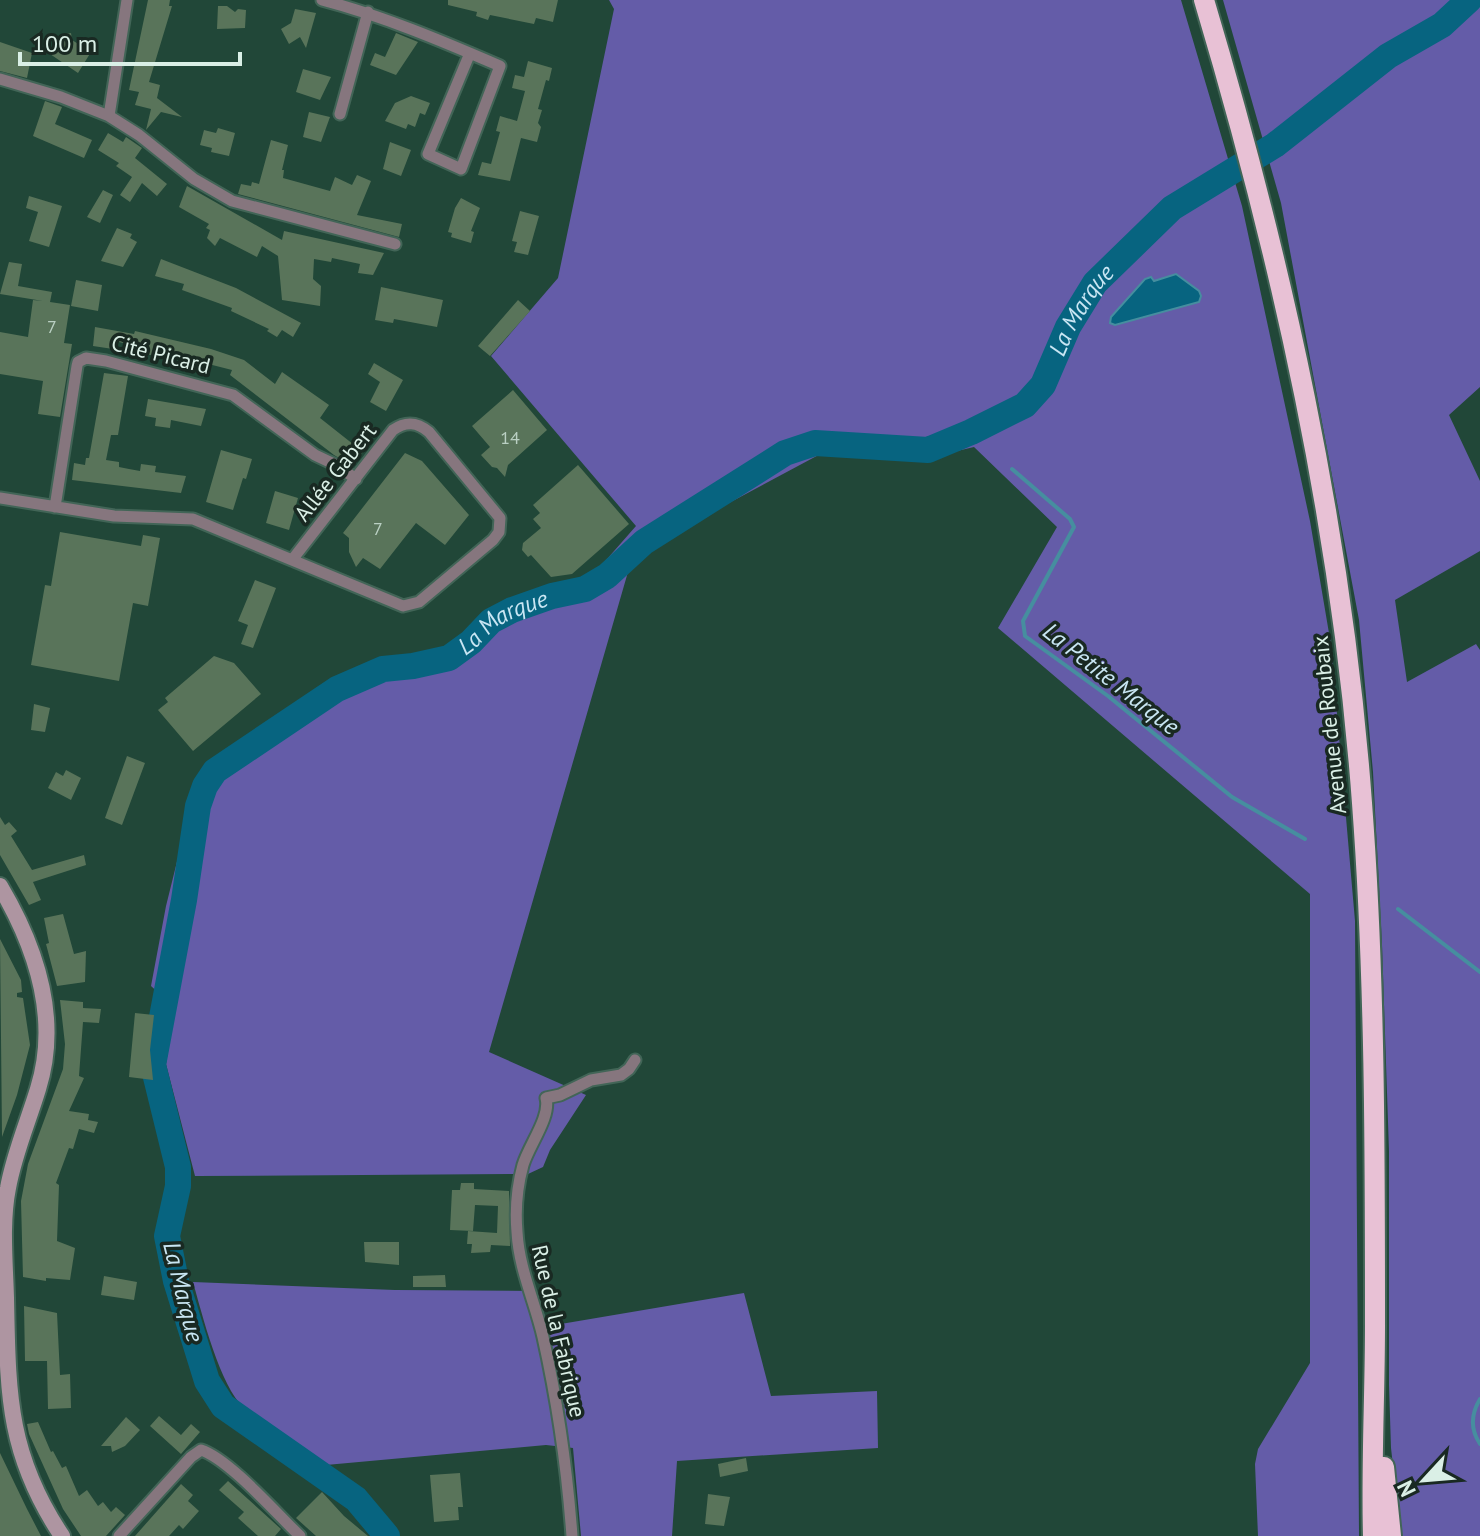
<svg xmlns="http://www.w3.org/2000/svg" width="1480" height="1536" font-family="'PT Sans',sans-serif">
  <rect width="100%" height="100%" fill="#214738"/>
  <path fill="#645ca8" d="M609,0H1181L1242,206L1310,521L1331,645L1355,921L1359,1536H1258L1255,1464L1258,1449L1310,1363V894L998,628L1057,527L974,447L923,459L826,451L684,527L630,565L489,1052L586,1095L550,1150L543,1167L528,1174L195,1176L166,1064L175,1008L151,986L166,906L197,781L241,743L367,666L418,659L447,651L518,599L593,575L636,526L491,356L558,278L614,9Z
    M1223,0H1480V387L1449,415L1480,481V551L1395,600L1407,682L1476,644L1480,650V1536H1401L1391,1448L1389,1385V1151L1382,945L1373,772L1359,620L1281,203Z
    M193,1282L395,1290L535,1291L549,1326L744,1293L771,1396L877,1391L878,1448L677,1461L672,1536H581L573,1448L546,1445L326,1465C299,1447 268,1430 244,1408C220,1386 202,1314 193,1282Z"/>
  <path fill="#076480" stroke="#468e9f" stroke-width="2" d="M1176,274L1199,291L1201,296L1199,302L1115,325L1110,323L1111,317L1145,279L1151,277L1154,281Z"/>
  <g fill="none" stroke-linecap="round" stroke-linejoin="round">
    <path stroke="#468e9f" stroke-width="4" d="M1012,469L1070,519L1074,527L1023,621L1025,636L1108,696L1232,797L1305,839
      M1398,909L1480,972
      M1480,1399C1471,1414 1470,1429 1480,1444"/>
    <path stroke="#076480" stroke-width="26" id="s1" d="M387,1536L356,1499L223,1406L207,1381L176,1281L167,1236L178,1186V1167L153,1065L184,900L198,806L205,786L215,771L337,689L383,669L413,666L449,658L471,642L491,621L512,610L552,596L585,589L607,576L644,542L785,453L815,443L928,450L971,432L1025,405L1043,385L1068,327L1095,283L1172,208L1275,145L1388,56L1442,25L1469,0"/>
  </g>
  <path fill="#59745a" d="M148,0H170L169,6H172L149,82L160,85L157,98L182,117L161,112L146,130L151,109L135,105L139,92L129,90Z
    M448,0H558L553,22L536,18L534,24L490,15L488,20L476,16L477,12L448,5Z
    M218,6H227L235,12L238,9L246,10L245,28L217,29Z
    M295,9L316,13L306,48L300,37L289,44L281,29L291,23Z
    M71,33L72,40L91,52L78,73L50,54L61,35Z
    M396,33L418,42L396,75L370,65L375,53L385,57Z
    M0,42L32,53L27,78L0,71Z
    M528,61L552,68L549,81L546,80L538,109L542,110L538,123L541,127L537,142L521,138L510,181L478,175L482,162L491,164L500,132L496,131L500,116L517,121L525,91L512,88L515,75L524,77Z
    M303,69L331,77L320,100L296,92Z
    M411,96L430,103L425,115L420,113L415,127L408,124L406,129L385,121L395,103Z
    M45,101L62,107L55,124L92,140L84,158L33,136Z
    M309,112L330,117L321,142L303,137Z
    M218,128L235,133L229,156L211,152L212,148L200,145L204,130L216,133Z
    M108,133L123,142L126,137L142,148L135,158L167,184L157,196L142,183L130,202L120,195L132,177L116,166L119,163L98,150Z
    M271,140L288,145L282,170H284L283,178L330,191L335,177L352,185L357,175L371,181L357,215L402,224L399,237L238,194L241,184L251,186L252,182L259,184Z
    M390,142L411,150L401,176L383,169Z
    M187,186L282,240L284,231L384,253L373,275L358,273L360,264L332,258L331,262L314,259L313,279L321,286L320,306L282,300L278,256L262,246L257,257L220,238L215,246L207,238L210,230L206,228L209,224L179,207Z
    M103,190L113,195L100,223L87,217Z
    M29,196L62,206L49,247L29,241L38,212L26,208Z
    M461,198L480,208L471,231L474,232L471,243L451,237L452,233L448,232L455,208Z
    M520,211L539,216L528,255L514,252L517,242L512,241Z
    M117,228L132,234L130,238L137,242L123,267L101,261Z
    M161,259L236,288L301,323L293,337L282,330L277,337L267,331L269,329L231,311L232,308L182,290L184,284L155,276Z
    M9,262L22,264L18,286L52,292L50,302L70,305L64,343L72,344L60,417L38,414L43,381L0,374V332L28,337L33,300L43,301L0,294Z
    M76,280L102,285L98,311L71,306Z
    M381,287L443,300L437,327L394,319L393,323L375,320Z
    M518,300L530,311L490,356L478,346Z
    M95,327L134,334L135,331L211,349L244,360L275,384L282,372L329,405L320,418L363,452L352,466L334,455L230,375L232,370L169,354L168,359L142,353L143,348L115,341L113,349L93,346Z
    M374,363L403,380L386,411L370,402L380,382L368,374Z
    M104,373L128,376L118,435H111L106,460L119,462V467L129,469L140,471L141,464L156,466L155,472L186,476L181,493L72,480L74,463L85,465L86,458H89Z
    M513,390L547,430L508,465L505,477L497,468L492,467L481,455L490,447L472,426Z
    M148,399L206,409L201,426L171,420L170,428L155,426L156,418L145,416Z
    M221,450L252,459L246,479L243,478L233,510L206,502Z
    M405,453L422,461L469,515L445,545L416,523L380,569L363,558L356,567L349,552V538L343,533Z
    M578,465L629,524L572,574L551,577L531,555L528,557L522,550L523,543L541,528L533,519L540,513L533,505Z
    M275,491L298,498L289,530L266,523Z
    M60,532L141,546L143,535L160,538L148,606L133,603L119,681L31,665L45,585L51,586Z
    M255,580L276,588L253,648L241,644L248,625L238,621Z
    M214,656L234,663L261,694L193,751L158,710L168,702L165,698Z
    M34,704L50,708L45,732L31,730Z
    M127,756L145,763L122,825L105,818Z
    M66,770L81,778L71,800L48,788L56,772L63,776Z
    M0,817L5,825L9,822L17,831L11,836L32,870L84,855L86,865L33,882L41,900L29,905L0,855Z
    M63,914L74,954L86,951L85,982L57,986L46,944L49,943L44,918Z
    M0,939L21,980L22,992L17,993V997L23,998L30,1045L17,1095L2,1137Z
    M60,1000L83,1002V1008L101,1009L99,1023L83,1022L79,1076L84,1078L69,1111L89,1114L88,1120L98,1122L94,1133L79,1129L73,1149L69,1148L56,1183L59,1185L57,1241L75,1248L70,1280L46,1278V1281L23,1277L21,1201L28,1164L63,1069L65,1044Z
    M135,1013L154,1015L150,1050L153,1080L129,1077Z
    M461,1183H474V1189L509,1191L510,1246L491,1245L490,1252L471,1253L472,1244H467L468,1231L497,1233L498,1206L475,1205L473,1231L450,1230L452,1190H460Z
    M364,1242H399V1265L365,1262Z
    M445,1275L446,1287H413V1276Z
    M104,1276L137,1282L134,1300L101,1295Z
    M24,1306L57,1313L60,1375L70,1374L71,1408L48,1409L47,1361H25Z
    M159,1416L181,1435L191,1424L200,1432L181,1454L150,1426Z
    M126,1417L140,1430L125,1446L112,1452L111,1446H101Z
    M38,1422L51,1452L53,1451L62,1468L66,1466L79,1496L87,1490L98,1506L103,1502L111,1512L116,1507L125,1515L106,1536H81L63,1509L29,1434L27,1424Z
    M0,1453L27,1509L41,1536H0Z
    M746,1458L748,1471L720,1477L718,1464Z
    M460,1473L463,1507H458L459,1520L434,1522L430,1475Z
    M228,1481L281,1529L275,1536H258L238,1518L244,1512L219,1490Z
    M181,1484L193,1495L188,1501L199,1511L183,1529L179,1525L169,1536H135Z
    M322,1492L344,1516L368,1536H316L296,1518Z
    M708,1494L730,1497L724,1526L705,1524Z"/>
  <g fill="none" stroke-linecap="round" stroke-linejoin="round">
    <g stroke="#426557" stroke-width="15">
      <path id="street" d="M322,0C383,16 442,41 500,66L461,169L428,154L470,53
        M0,79L61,97L109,116L139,135L194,179L232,201L395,244
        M340,114L368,12
        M109,116L127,0
        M0,498L114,516L193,519L403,606L419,602L493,540L499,532L500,518L429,432C417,422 406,421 393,430L292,560
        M55,507L77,366L78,362L86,358L106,361L233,395L315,455L336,465L356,479
        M119,1536L191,1457L201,1450C229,1459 277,1514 300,1536
        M572,1536C567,1468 558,1404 543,1337C535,1302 519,1269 517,1232C515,1209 517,1187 523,1165C529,1145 551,1117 546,1098L560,1095L591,1080L621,1075L629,1069L635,1060"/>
    </g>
    <g stroke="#426557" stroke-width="20">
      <path id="secondary" d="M0,886C36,947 60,1019 38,1089C28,1122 14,1154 8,1188C1,1223 5,1262 6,1298C8,1392 7,1454 62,1536"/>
    </g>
    <g stroke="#426557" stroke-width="24">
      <path id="highway" d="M1204,0C1282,261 1342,530 1362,803C1375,976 1375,1151 1375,1325C1375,1396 1371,1466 1373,1536
        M1384,1467L1391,1536"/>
    </g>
    <use href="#street" stroke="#86767e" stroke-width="11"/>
    <use href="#secondary" stroke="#ae95a1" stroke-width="16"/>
    <use href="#highway" stroke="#e8c1d5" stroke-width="20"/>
  </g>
  <g text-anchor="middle" stroke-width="7" stroke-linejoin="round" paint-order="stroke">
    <g font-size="18" fill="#bad0c3">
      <text x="52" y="333">7</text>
      <text x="510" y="444">14</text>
      <text x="378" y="535">7</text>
    </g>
    <g font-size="22" fill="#daefe6" stroke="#192922">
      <text transform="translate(161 354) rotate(14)" y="8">Cité Picard</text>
      <text transform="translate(335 472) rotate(-52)" y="8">Allée Gabert</text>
      <text transform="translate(1329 725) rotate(-96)" y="8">Avenue de Roubaix</text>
      <text transform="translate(559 1331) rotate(77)" y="8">Rue de la Fabrique</text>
    </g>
    <g font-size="24" font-style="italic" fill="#c9e6f3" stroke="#192922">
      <text dy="8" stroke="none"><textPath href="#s1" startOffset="1894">La Marque</textPath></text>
      <text dy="8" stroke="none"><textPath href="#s1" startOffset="1198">La Marque</textPath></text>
      <text transform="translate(1111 679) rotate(38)" y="8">La Petite Marque</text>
      <text transform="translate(183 1292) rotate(76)" y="8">La Marque</text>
    </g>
  </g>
  <g transform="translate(1424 1480) rotate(244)" stroke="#192922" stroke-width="6" paint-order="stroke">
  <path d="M0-6L14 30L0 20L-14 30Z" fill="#daefe6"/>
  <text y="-12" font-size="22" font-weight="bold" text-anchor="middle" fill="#daefe6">N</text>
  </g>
  <path d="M20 52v12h220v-12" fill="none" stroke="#daefe6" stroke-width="4"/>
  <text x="32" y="52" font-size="24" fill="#daefe6" stroke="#192922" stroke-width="6" paint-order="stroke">100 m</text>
</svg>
